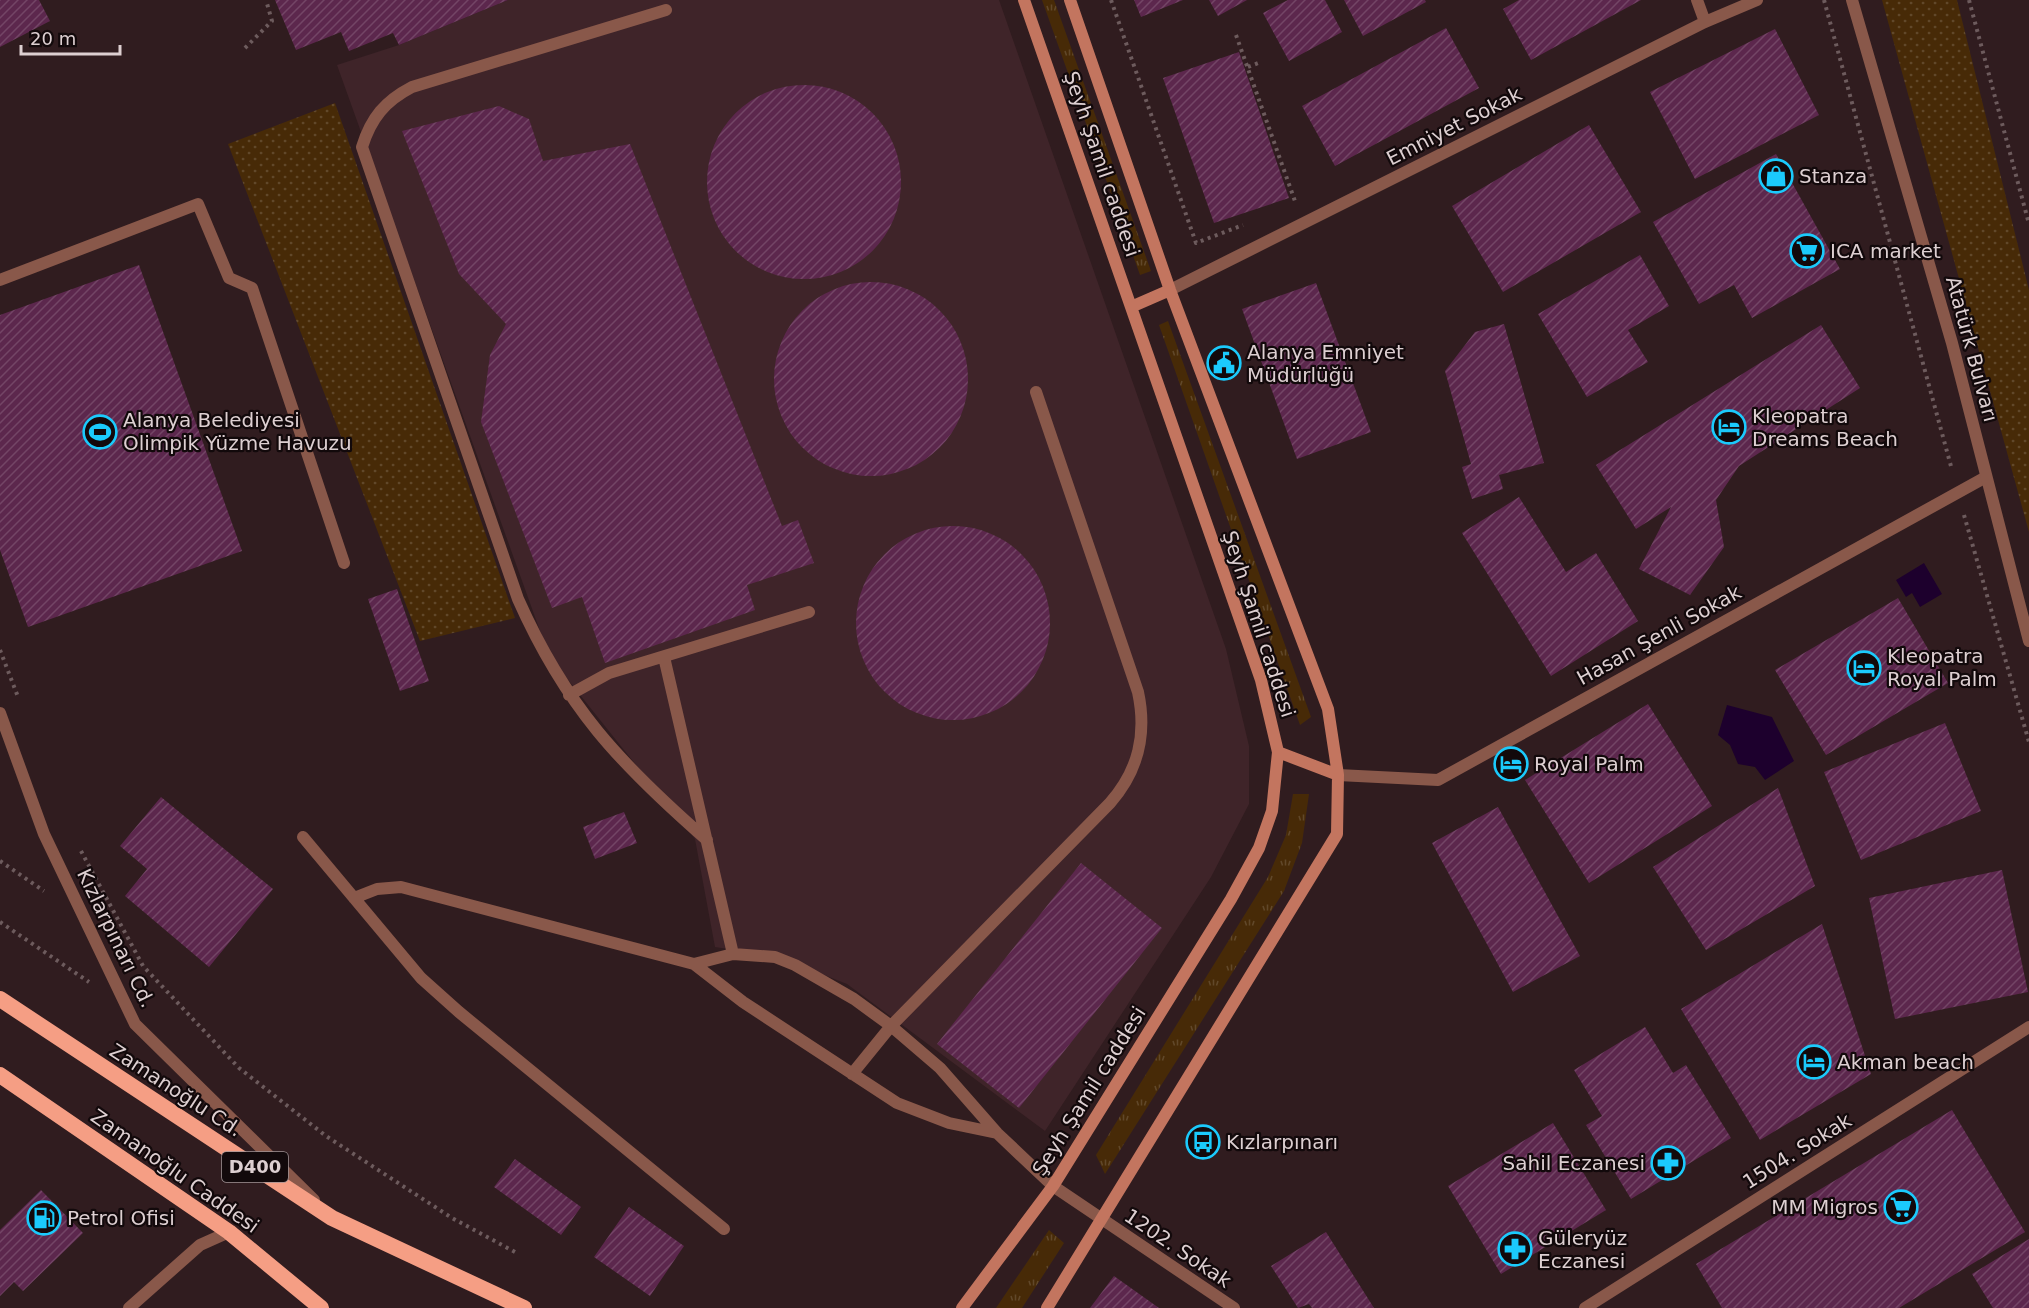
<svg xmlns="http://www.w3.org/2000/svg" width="2029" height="1308" font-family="'DejaVu Sans',sans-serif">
  <defs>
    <pattern id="grass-dots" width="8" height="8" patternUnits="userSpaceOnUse" patternTransform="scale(1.5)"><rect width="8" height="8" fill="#472a07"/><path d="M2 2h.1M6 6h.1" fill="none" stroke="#61482a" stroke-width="1.8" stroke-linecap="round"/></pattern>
    <pattern id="park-tufts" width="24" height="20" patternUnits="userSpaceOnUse" patternTransform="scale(1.5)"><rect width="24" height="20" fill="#472a07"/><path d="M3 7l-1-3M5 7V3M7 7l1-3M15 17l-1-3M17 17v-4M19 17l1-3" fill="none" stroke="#61482a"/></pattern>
    <pattern id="building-hatch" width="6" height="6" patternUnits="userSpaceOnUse" patternTransform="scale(1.5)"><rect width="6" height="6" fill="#5c274d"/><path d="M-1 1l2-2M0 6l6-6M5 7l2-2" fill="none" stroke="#734566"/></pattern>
  </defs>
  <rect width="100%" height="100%" fill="#301c1f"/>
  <path fill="#3f2429" d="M508,0H999L1226,649L1249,746V804L1211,877L1045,1131L847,984L776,956L715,947L695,839L549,656L337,65L399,45Z"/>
  <path fill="url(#grass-dots)" d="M1882,0H1957L2029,290V532Z
    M335,103L515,618L420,641L228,144Z"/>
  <path fill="url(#park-tufts)" d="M1042,0H1054L1151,271L1140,275Z
    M1168,321L1311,717L1300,725L1159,325Z
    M1293,794H1309L1302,843L1284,891L1105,1174L1096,1155L1268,877L1286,835Z
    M1049,1230L1064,1243L1022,1308H996Z"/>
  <path fill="#1d002d" d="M1924,563L1942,594L1920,607L1912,593L1906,597L1896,580Z
    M1727,705L1772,717L1794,761L1765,780L1755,767L1738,764L1730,745L1718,735Z"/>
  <path fill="url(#building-hatch)" d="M0,0H39L50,21L0,47Z
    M275,0H508L399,45L393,33L349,51L341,32L296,50Z
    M1134,0H1183L1141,17Z
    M1209,0H1247L1218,16Z
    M1288,0H1325L1342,32L1289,61L1263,13Z
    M1344,0H1425L1426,2L1363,36Z
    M1519,0H1641L1531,60L1503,9Z
    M1446,28L1479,88L1335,166L1302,106Z
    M1775,29L1819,115L1695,179L1650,92Z
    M1239,52L1289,198L1214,223L1163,78Z
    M707 182a97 97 0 1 1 194 0a97 97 0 1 1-194 0Z
    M499,106L529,119L543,161L630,144L782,526L798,520L814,563L747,585L755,610L605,663L582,597L552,608L481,422L490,355L506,324L459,274L402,131Z
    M1589,125L1641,212L1503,292L1452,206Z
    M1776,154L1840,269L1752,318L1734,285L1699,304L1653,222Z
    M1640,255L1669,306L1628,330L1648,362L1587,397L1538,314Z
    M139,265L242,551L28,627L0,550V315Z
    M774 379a97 97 0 1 1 194 0a97 97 0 1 1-194 0Z
    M1316,283L1371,432L1297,459L1242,309Z
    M1504,324L1544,463L1499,475L1503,489L1472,499L1462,467L1471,464L1445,371L1475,332Z
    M1821,325L1860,388L1739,466L1716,500L1724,547L1690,595L1639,569L1671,507L1636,529L1596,465Z
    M1519,497L1566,572L1596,553L1638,621L1551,676L1462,533Z
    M856 623a97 97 0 1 1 194 0a97 97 0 1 1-194 0Z
    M397,589L429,681L400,691L368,599Z
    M1898,598L1948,683L1826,755L1775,670Z
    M1648,704L1712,806L1589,883L1525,780Z
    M1945,723L1981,811L1861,860L1824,772Z
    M1778,788L1815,886L1706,950L1653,867Z
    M161,797L273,889L209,967L125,896L147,869L120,846Z
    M1498,807L1580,956L1513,992L1432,843Z
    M624,812L637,843L595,859L583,827Z
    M1081,863L1162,928L1019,1108L937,1044Z
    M2002,870L2028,992L1895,1019L1869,898Z
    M1822,924L1871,1074L1760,1140L1681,1009Z
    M1645,1027L1673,1073L1686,1065L1731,1138L1631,1199L1586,1125L1602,1116L1574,1070Z
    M1952,1110L2025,1232L1899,1308H1722L1696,1264Z
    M1553,1123L1606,1210L1501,1274L1448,1186Z
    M515,1159L581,1207L561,1235L494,1187Z
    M41,1190L83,1233L23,1291L14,1282L0,1296V1230Z
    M629,1207L684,1246L650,1296L594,1257Z
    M1326,1232L1374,1308H1312L1309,1304L1298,1308L1271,1266Z
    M2029,1239V1308H1993L1972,1274Z
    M1114,1276L1159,1308H1090Z"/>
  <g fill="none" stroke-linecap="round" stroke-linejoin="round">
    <path stroke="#6d5b5d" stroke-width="4" stroke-dasharray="3 4.5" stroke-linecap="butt" d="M1111,0L1196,243L1243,225
      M1824,0L1952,470
      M1969,0L2029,224
      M1236,35L1296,204
      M245,48L272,21L266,0
      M1248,67L1261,62
      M1964,515L2029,742
      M0,650L18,697
      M81,851L143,966L239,1068L326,1136L452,1218L515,1252
      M0,861L44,891
      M0,922L89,982"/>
    <path stroke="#89584a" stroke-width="12" d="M666,10L412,87C385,101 371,118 362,147L518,599C566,707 619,763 707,840
      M0,280L198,204L229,278L252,288L344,563
      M664,657L733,954
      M569,695L609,673L809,612
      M303,837L421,978L459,1012L724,1229
      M354,898L377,889L401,887L694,964L743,1002L897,1103L949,1123L997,1133
      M694,964L733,954L775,957L795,965L854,999L891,1026L940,1068L997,1133L1053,1186
      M852,1074L891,1026L1110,803C1139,770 1147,734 1138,692L1036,392
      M129,1308L200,1245L229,1232"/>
    <path stroke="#89584a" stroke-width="12" d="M1697,0L1705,22
      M1170,290L1705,22L1757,0
      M0,713L44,834L135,1024L314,1200
      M1338,775L1438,780L1986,477
      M1053,1186L1234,1308
      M1585,1308L2029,1027"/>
    <path stroke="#89584a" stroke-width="12" d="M1852,0L1952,343L2029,641"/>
    <path stroke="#c3755f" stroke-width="12" d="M1131,307L1170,290
      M1278,752L1338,775
      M962,1308L1053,1186L1231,899L1259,848L1272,811L1278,752L1261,680L1024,0
      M1047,1308L1337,834L1338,775L1328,709L1170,290L1070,0"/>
    <path stroke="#f59e84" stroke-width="16" d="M0,999L332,1218L524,1308
      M0,1075L229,1232L321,1308"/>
  </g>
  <defs>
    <g id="shop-ring" transform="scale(1.725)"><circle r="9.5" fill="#12090b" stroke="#1bcafc" stroke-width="1.5"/><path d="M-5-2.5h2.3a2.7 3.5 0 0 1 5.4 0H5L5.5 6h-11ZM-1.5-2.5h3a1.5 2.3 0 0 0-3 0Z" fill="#1bcafc"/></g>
    <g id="supermarket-ring" transform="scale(1.725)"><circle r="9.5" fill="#12090b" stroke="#1bcafc" stroke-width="1.5"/><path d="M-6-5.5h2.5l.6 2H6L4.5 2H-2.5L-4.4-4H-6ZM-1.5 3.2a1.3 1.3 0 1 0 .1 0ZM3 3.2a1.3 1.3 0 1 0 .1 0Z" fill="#1bcafc"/></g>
    <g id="civic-ring" transform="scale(1.725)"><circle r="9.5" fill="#12090b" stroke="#1bcafc" stroke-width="1.5"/><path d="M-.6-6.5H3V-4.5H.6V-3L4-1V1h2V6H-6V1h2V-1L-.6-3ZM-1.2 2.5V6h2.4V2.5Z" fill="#1bcafc"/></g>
    <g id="hotel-ring" transform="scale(1.725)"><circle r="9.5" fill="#12090b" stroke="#1bcafc" stroke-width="1.5"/><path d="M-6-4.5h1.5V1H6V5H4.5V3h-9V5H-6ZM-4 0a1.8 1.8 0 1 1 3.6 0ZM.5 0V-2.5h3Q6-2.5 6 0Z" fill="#1bcafc"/></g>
    <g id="stadium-ring" transform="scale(1.725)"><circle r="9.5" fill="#12090b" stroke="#1bcafc" stroke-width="1.5"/><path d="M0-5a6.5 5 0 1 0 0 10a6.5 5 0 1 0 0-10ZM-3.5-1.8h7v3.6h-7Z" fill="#1bcafc"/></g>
    <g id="bus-ring" transform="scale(1.725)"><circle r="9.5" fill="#12090b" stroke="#1bcafc" stroke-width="1.5"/><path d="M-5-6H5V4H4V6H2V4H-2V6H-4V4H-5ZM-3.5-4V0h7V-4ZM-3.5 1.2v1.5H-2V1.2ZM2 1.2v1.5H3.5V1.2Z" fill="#1bcafc"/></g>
    <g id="pharmacy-ring" transform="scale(1.725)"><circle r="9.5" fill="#12090b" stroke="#1bcafc" stroke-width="1.5"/><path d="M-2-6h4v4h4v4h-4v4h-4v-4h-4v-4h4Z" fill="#1bcafc"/></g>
    <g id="fuel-ring" transform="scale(1.725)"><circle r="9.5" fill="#12090b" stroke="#1bcafc" stroke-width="1.5"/><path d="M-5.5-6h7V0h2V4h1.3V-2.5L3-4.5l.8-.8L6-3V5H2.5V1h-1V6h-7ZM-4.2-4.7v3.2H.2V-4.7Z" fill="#1bcafc"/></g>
  </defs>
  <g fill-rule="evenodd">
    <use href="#shop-ring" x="1776" y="176"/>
    <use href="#supermarket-ring" x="1807" y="251"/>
    <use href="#civic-ring" x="1224" y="363"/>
    <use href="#hotel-ring" x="1729" y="427"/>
    <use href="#stadium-ring" x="100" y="432"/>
    <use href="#hotel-ring" x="1864" y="668"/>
    <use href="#hotel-ring" x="1511" y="764"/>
    <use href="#hotel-ring" x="1814" y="1062"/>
    <use href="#bus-ring" x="1203" y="1142"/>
    <use href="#pharmacy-ring" x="1668" y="1163"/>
    <use href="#supermarket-ring" x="1901" y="1207"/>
    <use href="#fuel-ring" x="44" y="1218"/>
    <use href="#pharmacy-ring" x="1515" y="1249"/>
  </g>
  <g text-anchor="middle" stroke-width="4.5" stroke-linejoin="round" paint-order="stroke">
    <rect fill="#12090b" stroke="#a09496" stroke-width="1.5" x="222" y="1152" width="66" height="30" rx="4.5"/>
    <g font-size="18" font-weight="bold" fill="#ddcfd1">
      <text x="255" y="1173">D400</text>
    </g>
    <g font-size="20" fill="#ddcfd1" stroke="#12090b">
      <text transform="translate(1454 126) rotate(-27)" y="7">Emniyet Sokak</text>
      <text transform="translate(1102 164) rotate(71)" y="7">Şeyh Şamil caddesi</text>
      <text transform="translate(1972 349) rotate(75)" y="7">Atatürk Bulvarı</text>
      <text transform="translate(1259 624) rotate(72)" y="7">Şeyh Şamil caddesi</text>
      <text transform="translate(1659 635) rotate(-29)" y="7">Hasan Şenli Sokak</text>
      <text transform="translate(116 938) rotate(64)" y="7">Kızlarpınarı Cd.</text>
      <text transform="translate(176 1090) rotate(33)" y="7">Zamanoğlu Cd.</text>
      <text transform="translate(1089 1091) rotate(-58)" y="7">Şeyh Şamil caddesi</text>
      <text transform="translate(1797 1151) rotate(-32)" y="7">1504. Sokak</text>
      <text transform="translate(175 1171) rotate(35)" y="7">Zamanoğlu Caddesi</text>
      <text transform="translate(1178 1248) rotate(34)" y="7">1202. Sokak</text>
    </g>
    <g font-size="20" fill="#ddcfd1" stroke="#12090b" text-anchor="start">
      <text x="1799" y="183">Stanza</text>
      <text x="1830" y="258">ICA market</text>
      <text x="1247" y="359">Alanya Emniyet<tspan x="1247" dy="23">Müdürlüğü</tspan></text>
      <text x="1752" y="423">Kleopatra<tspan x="1752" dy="23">Dreams Beach</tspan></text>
      <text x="123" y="427">Alanya Belediyesi<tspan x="123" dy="23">Olimpik Yüzme Havuzu</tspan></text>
      <text x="1887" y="663">Kleopatra<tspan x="1887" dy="23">Royal Palm</tspan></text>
      <text x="1534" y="771">Royal Palm</text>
      <text x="1837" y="1069">Akman beach</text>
      <text x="1226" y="1149">Kızlarpınarı</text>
      <text x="1645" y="1170" text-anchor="end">Sahil Eczanesi</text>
      <text x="1878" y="1214" text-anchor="end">MM Migros</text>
      <text x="67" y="1225">Petrol Ofisi</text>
      <text x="1538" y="1245">Güleryüz<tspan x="1538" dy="23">Eczanesi</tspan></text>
    </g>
  </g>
  <path d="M21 45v9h99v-9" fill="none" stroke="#ddcfd1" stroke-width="3"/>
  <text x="30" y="45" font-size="18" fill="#ddcfd1" stroke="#12090b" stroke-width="4.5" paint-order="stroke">20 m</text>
</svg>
